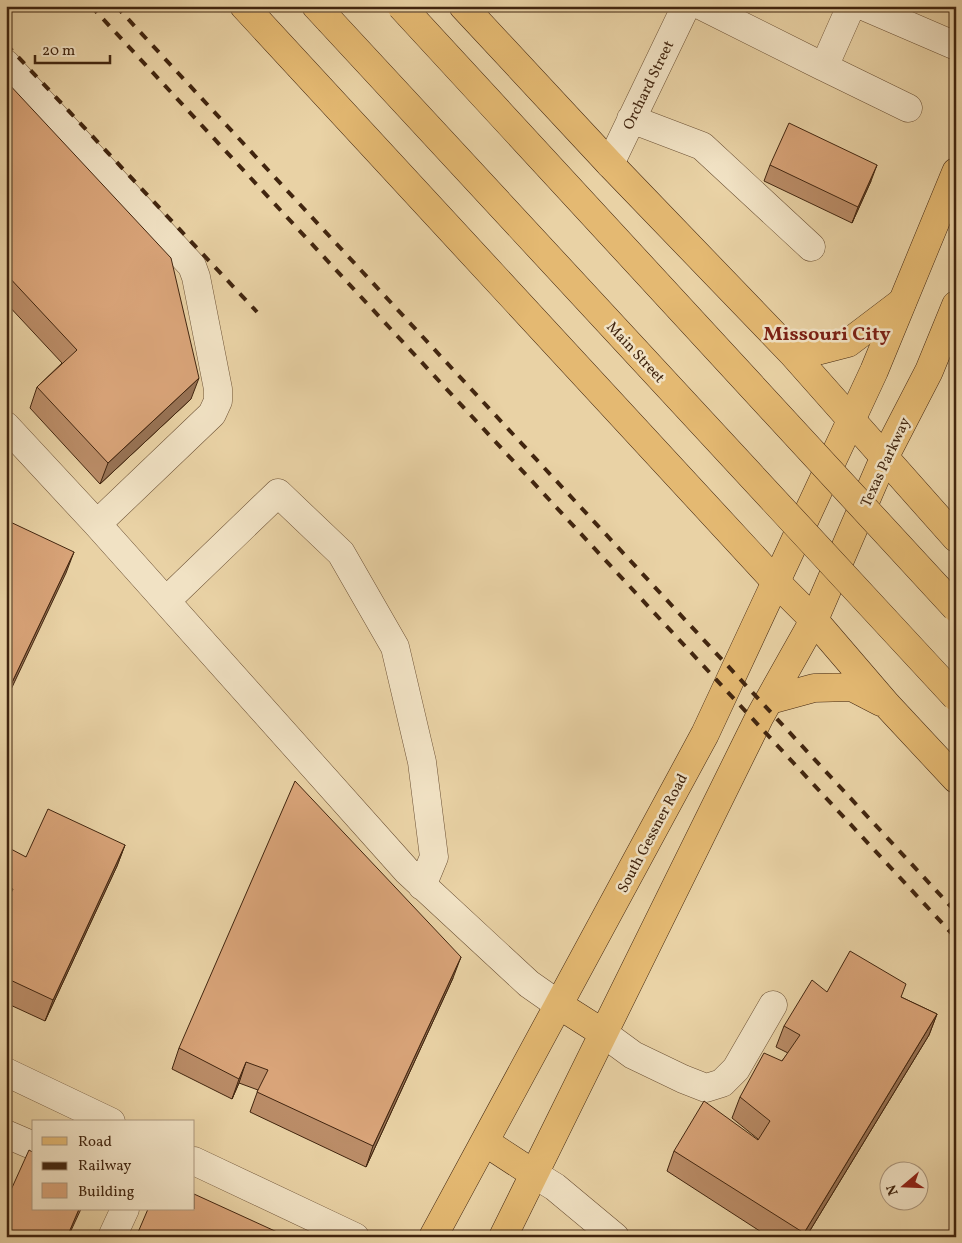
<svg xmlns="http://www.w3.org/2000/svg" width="962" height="1243" font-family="Vollkorn,serif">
  <rect width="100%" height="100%" fill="#e9d2a5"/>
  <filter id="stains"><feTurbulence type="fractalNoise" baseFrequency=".004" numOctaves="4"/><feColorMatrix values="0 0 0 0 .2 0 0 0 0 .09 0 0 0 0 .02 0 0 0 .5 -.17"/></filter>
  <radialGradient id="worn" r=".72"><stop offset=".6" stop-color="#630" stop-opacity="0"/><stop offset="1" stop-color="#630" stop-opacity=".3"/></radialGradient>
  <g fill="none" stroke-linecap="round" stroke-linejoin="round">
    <g stroke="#6b5034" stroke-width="29">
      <path id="minor" d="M702,6L824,67L851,6
        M863,6L956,46
        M6,64L192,266L196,277L218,389V401L212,414L97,524
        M824,67L908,108
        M631,119L702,146L811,247
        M610,164L686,6
        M6,426L97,524L407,871L529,984L559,1005
        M166,601L278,493L341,553L395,647L422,762L434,857L422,886
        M603,1033L633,1055L683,1079L706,1088L722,1083L736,1069L773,1005
        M6,1072L111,1122
        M6,1134L34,1146
        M194,1161L355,1237
        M534,1174L555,1187L615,1237
        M112,1237L125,1209"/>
    </g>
    <g stroke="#41250f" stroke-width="29">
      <path id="major" d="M559,1005L603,1033
        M485,1142L534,1174
        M433,1237L705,734L874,371L956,172
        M503,1237L759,718L814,620L884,458L929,371L956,305"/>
    </g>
    <g stroke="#41250f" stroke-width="29">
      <path id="highway" d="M244,6L776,582L814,620L887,705L956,779
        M316,6L329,20
        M463,6L610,164L792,353L956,538
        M792,353L821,350L848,343L902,302
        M770,700L814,688L852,687L881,702"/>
    </g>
    <use href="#minor" stroke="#f1e2c4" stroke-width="28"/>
    <use href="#major" stroke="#e4b972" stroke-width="28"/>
    <use href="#highway" stroke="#e4b972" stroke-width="28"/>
    <path stroke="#41250f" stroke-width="4" stroke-dasharray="9 9" stroke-linecap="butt" d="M91,6L956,938
      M116,6L956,912
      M6,44L257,312"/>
    <g stroke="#41250f" stroke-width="29" stroke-linecap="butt">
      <path id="highway-bridge" d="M401,6L956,608
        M329,20L956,697"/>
    </g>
    <use href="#highway-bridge" stroke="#e4b972" stroke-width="28"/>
  </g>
  <path fill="#bb8d68" stroke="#41250f" d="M6,81L191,399L100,484L30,408L37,387L62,363L6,303Z
    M770,165L871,181L852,223L764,181Z
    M125,845L117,866L45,1021L6,1003V853L26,857Z
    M453,978L366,1167L250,1112L258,1090L239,1083L232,1099L172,1069L179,1048Z
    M827,992L901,997L937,1014L929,1035L806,1237H769L667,1171L674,1151L758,1140V1139L732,1118L740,1097L782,1061L788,1053L776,1047L784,1026Z"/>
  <path fill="#987355" stroke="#41250f" d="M877,165L871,181L852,223L858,207Z
    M199,378L191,399L100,484L108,463Z
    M74,552L66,573L6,700V695Z
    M125,845L117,866L45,1021L53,1000Z
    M461,957L453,978L366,1167L373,1146Z
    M937,1014L929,1035L806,1237H802L804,1233Z
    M246,1062L239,1083L232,1099L239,1079Z
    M79,1209H81L68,1237H67Z"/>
  <path fill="#d9a479" stroke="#41250f" d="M6,81L171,258L199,378L108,463L37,387L77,350L6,274Z
    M789,123L877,165L858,207L770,165Z
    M6,520L74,552L6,695Z
    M295,781L461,957L373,1146L257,1092L268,1070L246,1062L239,1079L179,1048Z
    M48,809L125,845L53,1000L6,978V903L13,889L6,886V853L9,848L26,857Z
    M850,951L906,984L901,997L937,1014L804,1233L674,1151L704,1101L758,1140L770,1121L740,1097L764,1053L782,1061L800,1035L784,1026L812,980L827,992Z
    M29,1150L34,1153V1209H79L67,1237H6V1201Z
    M194,1194L288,1237H136L148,1209H194Z"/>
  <g text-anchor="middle" stroke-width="5" stroke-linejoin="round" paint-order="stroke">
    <g font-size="15" fill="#41250f" stroke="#f1e2c4">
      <text transform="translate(648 85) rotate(-64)" y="5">Orchard Street</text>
      <text transform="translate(636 352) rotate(47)" y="5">Main Street</text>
      <text transform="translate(885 462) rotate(-65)" y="5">Texas Parkway</text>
      <text transform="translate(652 833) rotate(-62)" y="5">South Gessner Road</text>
    </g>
    <g font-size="20" font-weight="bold" fill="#7a1f14" stroke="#f1e2c4">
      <text x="827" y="340">Missouri City</text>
    </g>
  </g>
  <rect width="962" height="1243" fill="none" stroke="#e9d2a5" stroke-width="25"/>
  <rect x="8" y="8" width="947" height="1228" fill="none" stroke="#41250f" stroke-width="2.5"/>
  <rect x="12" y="12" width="937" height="1218" fill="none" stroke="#41250f"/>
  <rect x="32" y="1120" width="162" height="90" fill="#f1e2c4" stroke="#ab967c"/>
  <rect x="42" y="1137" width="25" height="8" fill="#e4b972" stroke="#ab967c"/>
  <text x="78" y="1146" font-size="15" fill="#41250f">Road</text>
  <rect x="42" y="1162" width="25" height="8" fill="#41250f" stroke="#ab967c"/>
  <text x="78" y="1170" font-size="15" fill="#41250f">Railway</text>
  <rect x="42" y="1183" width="25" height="15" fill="#d9a479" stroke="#ab967c"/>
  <text x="78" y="1196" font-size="15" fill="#41250f">Building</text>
  <g transform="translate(904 1186) rotate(251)"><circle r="24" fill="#f1e2c4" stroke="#ab967c"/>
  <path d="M0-4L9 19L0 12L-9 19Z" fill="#8f2418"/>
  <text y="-8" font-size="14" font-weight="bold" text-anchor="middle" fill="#41250f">N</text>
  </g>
  <path d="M35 55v8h75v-8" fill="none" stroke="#41250f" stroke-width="2.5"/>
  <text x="42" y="55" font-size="15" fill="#41250f" stroke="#f1e2c4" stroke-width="4" paint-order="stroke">20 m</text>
  <rect width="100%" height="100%" filter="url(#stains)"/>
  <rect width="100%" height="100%" fill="url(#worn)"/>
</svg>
